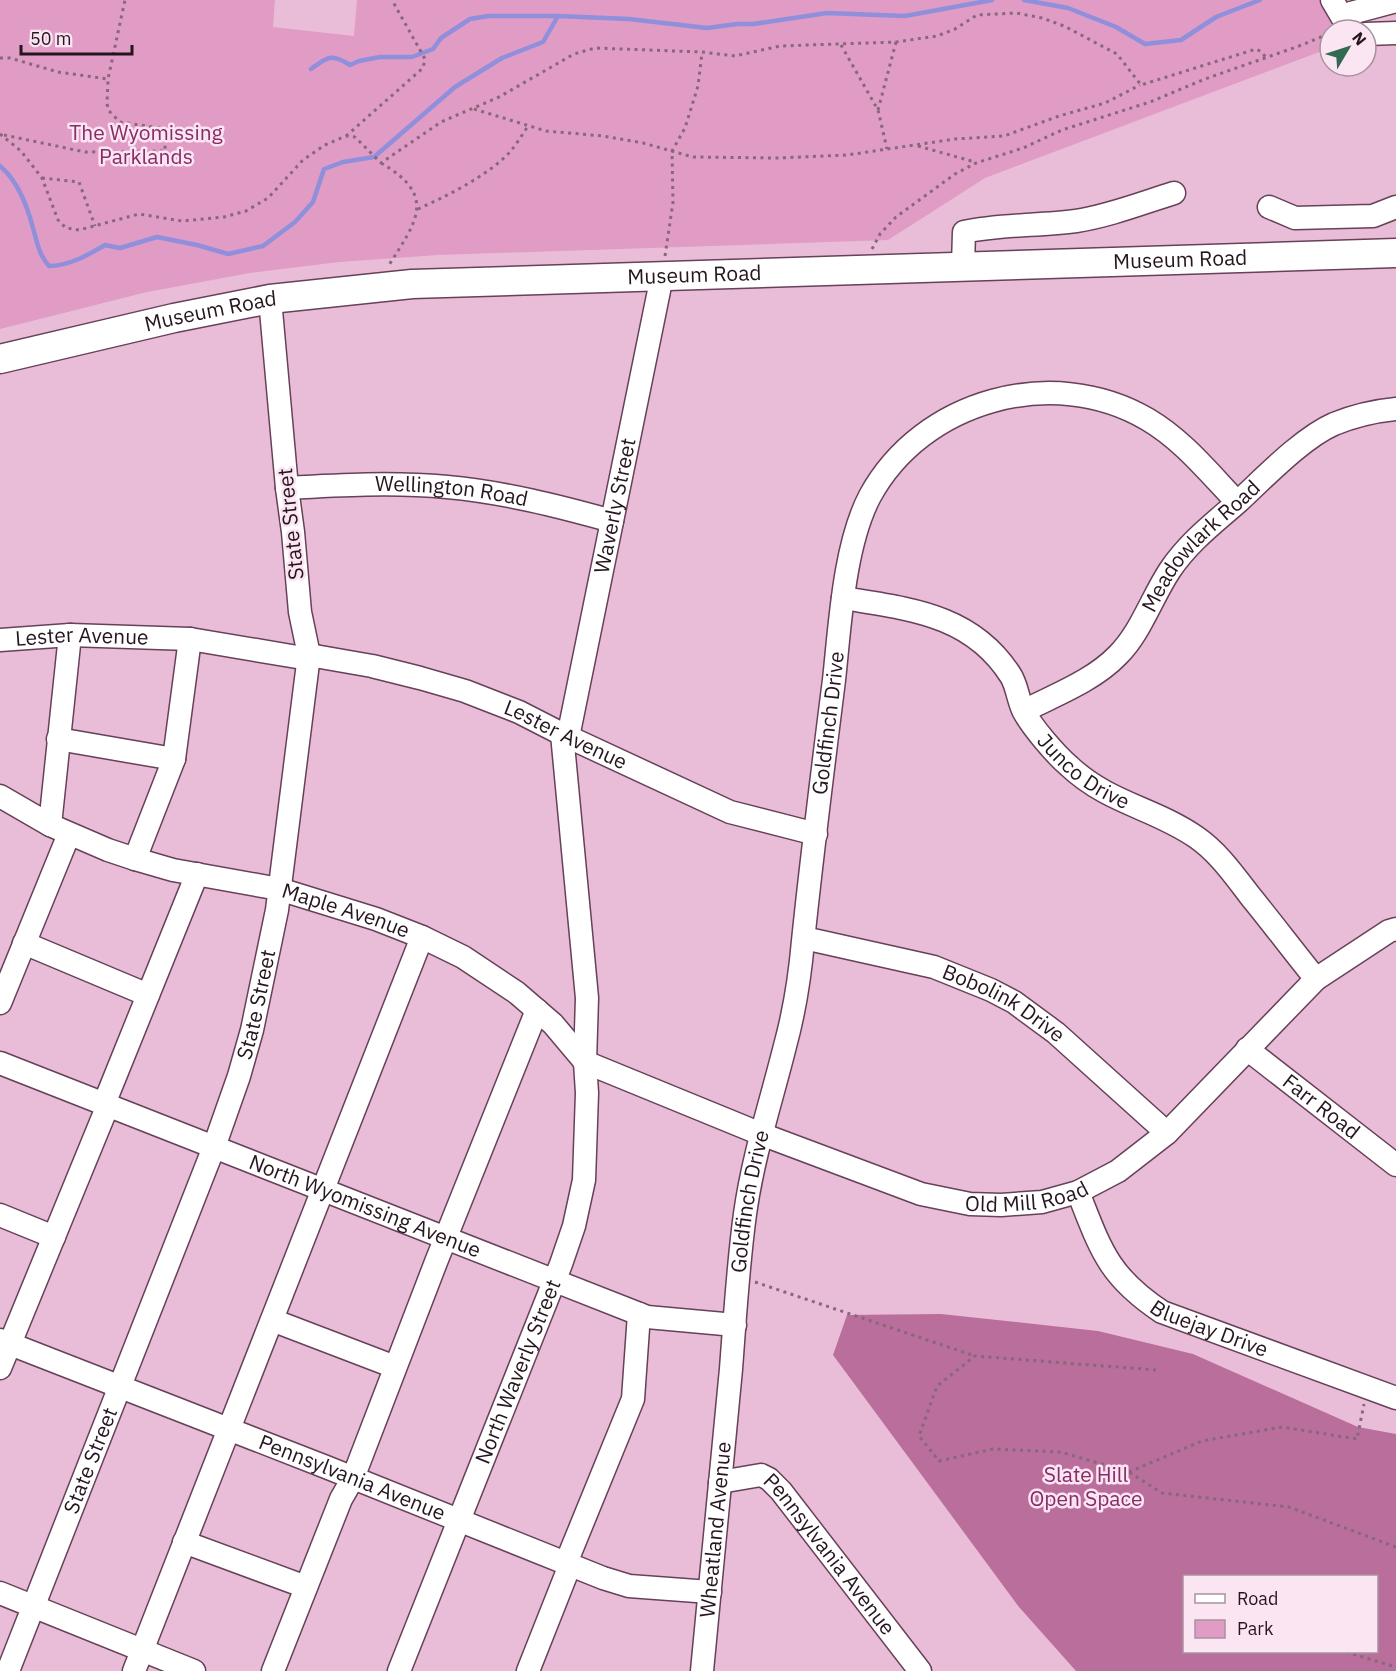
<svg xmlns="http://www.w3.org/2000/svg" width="1396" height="1671" font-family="'IBM Plex Sans',sans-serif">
  <rect width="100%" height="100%" fill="#e9bdd7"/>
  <path fill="#e09cc5" d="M0,0H275L273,27L354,36L357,0H1348L1344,27L1346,30H1330V48L985,178L888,240L438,255L339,262L250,273L147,292L0,329Z"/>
  <path fill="#b96e9c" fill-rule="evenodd" d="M941,1314L1098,1331L1193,1354L1358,1427L1396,1434V1671H1076L1019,1607L833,1355L847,1315ZM1184,1576H1376V1652H1184Z"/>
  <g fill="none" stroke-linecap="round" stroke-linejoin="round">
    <path stroke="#8f8fdb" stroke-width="4.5" d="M1024,0L1068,8L1116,27L1145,44L1181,40L1216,17L1260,0
      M311,69C328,57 331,53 350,65L359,61L380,57H412L433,49L441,38L470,19L488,16H558
      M0,166C18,181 27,205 33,228C37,242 39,255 49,266C69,266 88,255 105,245L120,248L157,237L197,245L228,254L263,246L295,222L313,202L324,169L343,162L374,157L455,87L502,58L543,42L558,16L629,19L707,28L737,24H753L827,13L905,16L992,0"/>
    <g stroke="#664158" stroke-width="25">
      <g id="minor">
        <path d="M1332,0L1342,17L1351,13L1396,1"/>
        <path d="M1366,34L1396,33"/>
        <path d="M1269,207L1295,218L1373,216L1396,207"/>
        <path d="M963,266L964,232C1001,224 1039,226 1076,221C1109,216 1142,203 1174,193"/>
        <path id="s1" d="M287,488C340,485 393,482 447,487C503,492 558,506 612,521"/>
        <path id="s2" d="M843,598C909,609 972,614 1011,676C1017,686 1018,699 1023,710C1031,726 1055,754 1069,766C1108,803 1154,808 1196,837C1218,852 1234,875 1251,897C1273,924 1294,952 1316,979"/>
        <path id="s3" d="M70,635L50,825L108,850L135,859L173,870L279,889L376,919L422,937L463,957L517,993L553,1024L585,1062L761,1134L921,1194L970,1204L1001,1205L1042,1202L1078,1192L1118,1171L1167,1133L1316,979L1389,931L1396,929"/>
        <path id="s4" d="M0,640L70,635L190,639L309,659"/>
        <path id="s5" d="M309,655L372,666L420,678L465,691L519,712L562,734L730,812L816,834"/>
        <path id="s6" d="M1024,711C1055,695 1093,681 1118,655C1141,632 1152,597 1170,570C1189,542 1214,523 1238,502C1264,478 1302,438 1334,424C1354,416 1375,411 1396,409"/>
        <path id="s7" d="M568,737L662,276"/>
        <path d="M58,739L174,759"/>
        <path d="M0,796L50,825"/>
        <path d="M135,859L174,759L190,639"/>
        <path id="s8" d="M804,938L934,967L991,990L1014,1002L1056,1033L1167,1133"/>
        <path d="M24,943L148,995"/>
        <path d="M0,1003L69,834"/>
        <path id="s9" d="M1247,1049L1396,1165"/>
        <path id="s10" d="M0,1063L647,1317L735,1325"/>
        <path d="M104,1104L197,874"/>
        <path id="s11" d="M1078,1192C1101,1250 1108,1276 1162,1312L1396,1398"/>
        <path d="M0,1215L54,1237"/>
        <path d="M272,1320L395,1367"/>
        <path id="s12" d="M0,1340L326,1467L603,1578L629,1586L710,1592"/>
        <path d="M0,1368L108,1105"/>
        <path id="s13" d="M720,1482L761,1475L769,1479L781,1491L920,1671"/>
        <path d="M184,1542L306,1587"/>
        <path d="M566,1563L633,1399L639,1314"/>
        <path d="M0,1593L194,1671"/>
        <path id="s14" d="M8,1671L214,1147L239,1076L252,1030L277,910L309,655L300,612L293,532L287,488L270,299"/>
        <path d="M134,1671L422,937"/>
        <path d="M273,1671L341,1499L353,1478L436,1262L537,1010"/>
        <path id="s15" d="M399,1671L561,1264L574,1226L584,1180L587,1093L585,1062L587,998L562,734"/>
        <path d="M528,1671L570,1565"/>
        <path id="s16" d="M702,1671C712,1570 721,1470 731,1369C735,1317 738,1265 745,1214C753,1156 771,1102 785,1046C794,1013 800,976 803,941C812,854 823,767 834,680C840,625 844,545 870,496C922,400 1053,364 1147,419C1183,440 1209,473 1237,502"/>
      </g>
    </g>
    <g stroke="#664158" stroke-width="31">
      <g id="major">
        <path id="s17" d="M0,359L174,318L270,299L412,284L1396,253"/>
      </g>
    </g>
    <path stroke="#86687a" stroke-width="3" stroke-dasharray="3 4.5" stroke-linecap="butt" d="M841,45L878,110L887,149
      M0,58H10L58,72L108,79
      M474,109L546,131L603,136L643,143L693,157L778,158L847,155L955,139L1004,136L1059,116L1105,103L1140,85
      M878,110L896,42
      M0,134L21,151L42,178L58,220L66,228L79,230L139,214L182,221L224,217L246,211L268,198L303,160L325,145L346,136L355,137L381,163L441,122L499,97L574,54L595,48L702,52L735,56L780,46L896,42L937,36L955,29L977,15L1016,13L1042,18L1064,26L1117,54L1141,85L1256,49L1262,52L1266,58
      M4,135L85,152L165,151V136L160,128L120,122L109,111L107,104L108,79L125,0
      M346,136L423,68L425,59L392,0
      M918,146L975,162
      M381,163C438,196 416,222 389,265
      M42,178L79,182L95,226
      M418,209C447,196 487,176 509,153C516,145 522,135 528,126
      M872,249L880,234L896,217L955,174L976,163L1023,148L1062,130L1150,102L1205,79L1299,46L1321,37L1329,30
      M665,256L673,202L672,151L685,128L698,86L702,53
      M755,1282L975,1356
      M1156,1370L975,1356L937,1386L919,1436L939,1461L993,1449L1061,1452L1129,1472L1162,1493L1289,1507L1396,1547
      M1129,1472L1202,1441L1282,1427L1357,1439L1364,1404
      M1346,1652L1396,1667"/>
    <use href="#minor" stroke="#fff" stroke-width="22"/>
    <use href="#major" stroke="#fff" stroke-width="28"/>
  </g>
  <g text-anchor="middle" stroke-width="5" stroke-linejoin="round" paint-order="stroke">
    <g font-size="21" fill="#862c69" stroke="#fce5f2">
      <text x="146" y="140">The Wyomissing<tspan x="146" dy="24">Parklands</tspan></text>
      <text x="1086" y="1482">Slate Hill<tspan x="1086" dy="24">Open Space</tspan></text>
    </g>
    <g font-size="21" fill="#25151f" stroke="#fce5f2">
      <text dy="7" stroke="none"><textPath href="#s17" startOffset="1188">Museum Road</textPath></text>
      <text dy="7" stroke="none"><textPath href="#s17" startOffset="702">Museum Road</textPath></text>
      <text dy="7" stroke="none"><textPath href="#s17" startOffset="216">Museum Road</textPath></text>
      <text dy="7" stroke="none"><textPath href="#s1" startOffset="165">Wellington Road</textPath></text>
      <text dy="7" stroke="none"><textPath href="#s7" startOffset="236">Waverly Street</textPath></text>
      <text transform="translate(291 524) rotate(-96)" y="7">State Street</text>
      <text dy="7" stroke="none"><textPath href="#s6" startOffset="248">Meadowlark Road</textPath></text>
      <text dy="7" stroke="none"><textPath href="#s4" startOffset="82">Lester Avenue</textPath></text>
      <text dy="7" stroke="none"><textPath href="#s16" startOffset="958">Goldfinch Drive</textPath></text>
      <text dy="7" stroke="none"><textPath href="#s5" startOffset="270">Lester Avenue</textPath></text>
      <text dy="7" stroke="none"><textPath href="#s2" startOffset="316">Junco Drive</textPath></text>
      <text dy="7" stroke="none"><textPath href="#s3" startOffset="500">Maple Avenue</textPath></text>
      <text dy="7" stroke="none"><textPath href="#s14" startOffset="712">State Street</textPath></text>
      <text dy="7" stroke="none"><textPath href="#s8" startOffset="212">Bobolink Drive</textPath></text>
      <text dy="7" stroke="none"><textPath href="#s9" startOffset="94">Farr Road</textPath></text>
      <text dy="7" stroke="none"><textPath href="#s3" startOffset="1257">Old Mill Road</textPath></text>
      <text dy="7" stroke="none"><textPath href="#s16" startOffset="472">Goldfinch Drive</textPath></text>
      <text dy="7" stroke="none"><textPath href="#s10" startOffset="392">North Wyomissing Avenue</textPath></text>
      <text dy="7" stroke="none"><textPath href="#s11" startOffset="200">Bluejay Drive</textPath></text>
      <text dy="7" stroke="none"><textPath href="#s15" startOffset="322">North Waverly Street</textPath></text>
      <text dy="7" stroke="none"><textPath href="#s14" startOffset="226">State Street</textPath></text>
      <text dy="7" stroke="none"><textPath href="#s12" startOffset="378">Pennsylvania Avenue</textPath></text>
      <text dy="7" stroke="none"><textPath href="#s16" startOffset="142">Wheatland Avenue</textPath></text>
      <text dy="7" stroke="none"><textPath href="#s13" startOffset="147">Pennsylvania Avenue</textPath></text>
    </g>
  </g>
  <rect x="1183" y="1575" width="195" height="78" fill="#fce5f2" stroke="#a6929e" stroke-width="1.5"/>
  <rect x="1195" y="1594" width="30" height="9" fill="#ffffff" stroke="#a6929e" stroke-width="1.5"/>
  <text x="1237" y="1605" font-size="18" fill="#25151f">Road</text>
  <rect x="1195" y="1620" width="30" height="18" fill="#e09cc5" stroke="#a6929e" stroke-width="1.5"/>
  <text x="1237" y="1635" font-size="18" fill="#25151f">Park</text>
  <g transform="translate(1348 48) rotate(51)"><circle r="28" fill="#fce5f2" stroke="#a6929e" stroke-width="1.5"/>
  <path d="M0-4.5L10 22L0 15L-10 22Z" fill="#326a51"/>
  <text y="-9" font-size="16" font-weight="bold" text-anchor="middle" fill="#25151f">N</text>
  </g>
  <path d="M21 45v9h111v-9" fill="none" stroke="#25151f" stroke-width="3"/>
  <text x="30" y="45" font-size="18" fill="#25151f" stroke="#fce5f2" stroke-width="4.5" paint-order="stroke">50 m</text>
</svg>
